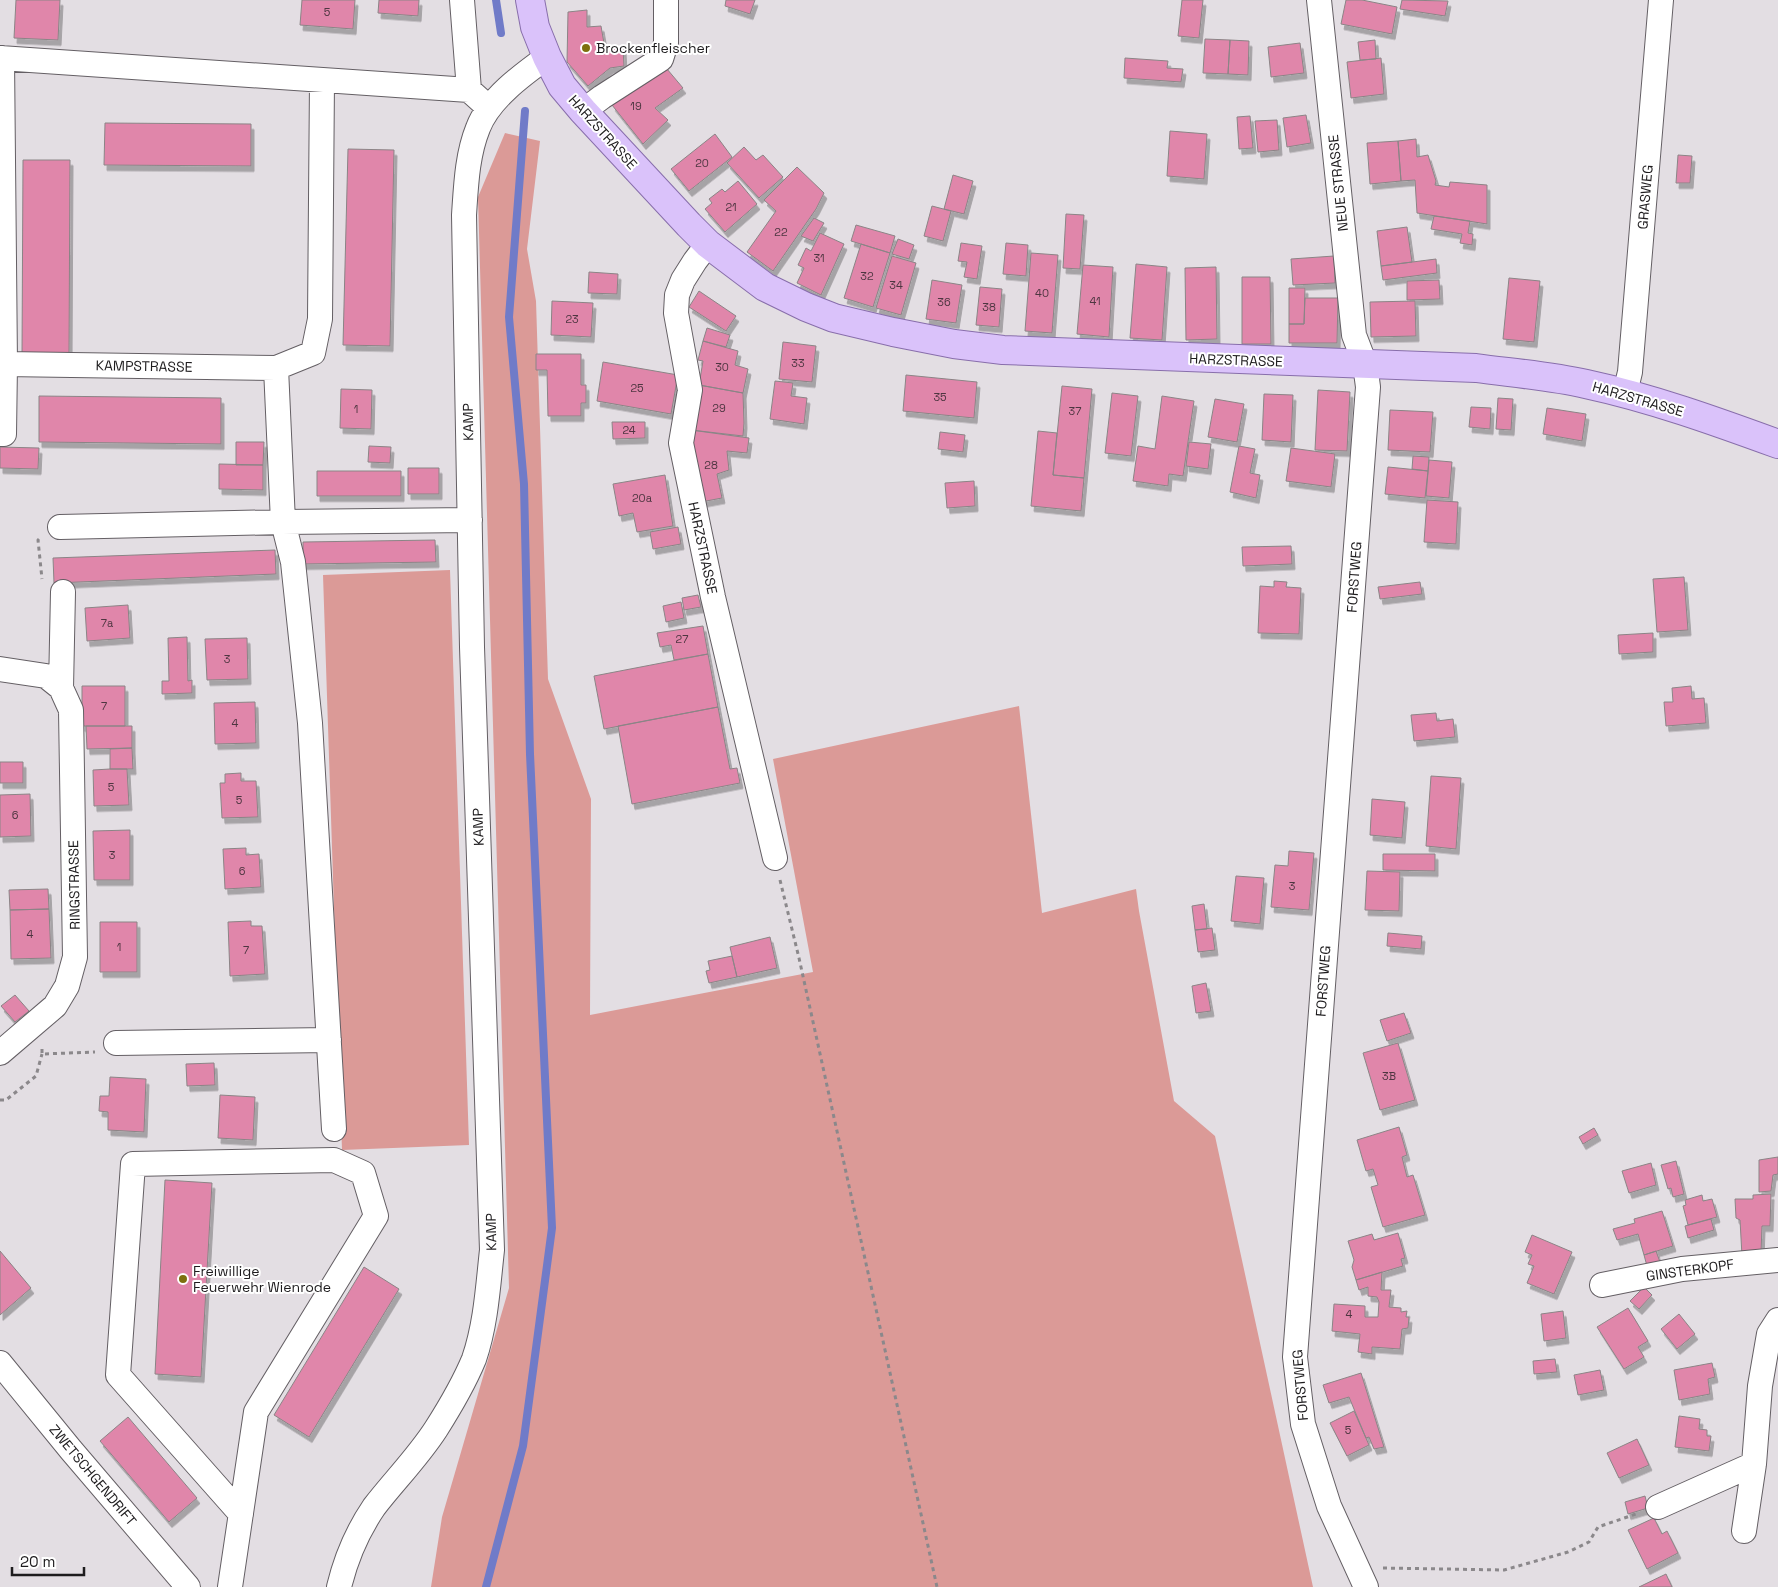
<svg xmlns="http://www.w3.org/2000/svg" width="1778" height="1587" font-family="'Space Grotesk',sans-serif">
  <defs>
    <filter id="shadow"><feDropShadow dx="3" dy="5.5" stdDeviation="0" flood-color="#0004"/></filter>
  </defs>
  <rect width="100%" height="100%" fill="#e3dee3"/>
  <path fill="#db9a97" d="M505,133L540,141L527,249L536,301L548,679L591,799L590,1015L813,972L773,759L1019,706L1042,913L1136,889L1139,911L1174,1101L1215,1136L1313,1587H431L442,1517L509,1288L478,197Z
    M450,570L469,1145L342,1150L323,575Z"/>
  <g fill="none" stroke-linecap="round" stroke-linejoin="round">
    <path stroke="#707bc8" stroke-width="8" d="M496,0L501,33
      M486,1587L523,1446L552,1228L530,754L524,484L509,317L525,111"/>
  </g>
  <path fill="#e086aa" stroke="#8b8486" filter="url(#shadow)" d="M16,0H60L58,40L14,38Z
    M302,0H355L353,29L300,25Z
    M379,0H419L418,16L378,13Z
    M726,0H755L750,14L725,6Z
    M1182,0H1203L1199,38L1178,36Z
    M1346,0H1362L1397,7L1392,34L1341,24Z
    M1402,0L1448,1L1445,16L1400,9Z
    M587,10V27L601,26L605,49L623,48L624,66L610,68L588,86L567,62L568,12Z
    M1205,39L1230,40L1228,74L1203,73Z
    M1230,40L1249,41L1248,75L1228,74Z
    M1375,40L1376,59L1360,60L1358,42Z
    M1300,43L1304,73L1271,77L1268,47Z
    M1125,58L1168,61L1167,68L1183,69L1181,82L1124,78Z
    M1381,58L1384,94L1351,98L1347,62Z
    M667,69L683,88L655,108L668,120L643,144L612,105L635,85Z
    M1306,115L1311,143L1287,147L1283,118Z
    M1250,116L1253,148L1239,149L1237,117Z
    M1277,120L1279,150L1258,152L1255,121Z
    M105,123L251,124V166L104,165Z
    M1170,131L1207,134L1204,179L1167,176Z
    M715,134L732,157L689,191L671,169Z
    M1416,139L1417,157L1428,155L1436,181L1435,185L1449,187L1450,182L1487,185V224L1417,213L1415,180L1401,181L1398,141Z
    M1398,141L1401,181L1370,184L1367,143Z
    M744,147L756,160L763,155L783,177L759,198L727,163Z
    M348,149L394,150L390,346L343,345Z
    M1678,155L1692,156L1690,183H1676Z
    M23,160H70L69,356L22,355Z
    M797,167L824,193L816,209L773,271L747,252L776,211L764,200Z
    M953,175L973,181L964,214L944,209Z
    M738,181L757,204L725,232L705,209L712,203L709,199L722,189L725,192Z
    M932,206L951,211L943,241L924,236Z
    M1066,214L1084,215L1080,269L1063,268Z
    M1434,216L1470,221L1468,233L1473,234L1472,245L1460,243L1462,234L1431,229Z
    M814,218L824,223L813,241L801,236Z
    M856,225L895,236L890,253L851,241Z
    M1407,227L1412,262L1381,266L1377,231Z
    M820,233L844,244L821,295L797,283L804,268L798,265L806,248L811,251Z
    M898,239L914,245L909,259L892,254Z
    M961,243L982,246L977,279L964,277L967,262L958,261Z
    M1006,243L1028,245L1026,276L1003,274Z
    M861,244L890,253L873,307L844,298Z
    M1031,253L1058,255L1052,333L1025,331Z
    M892,256L916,263L901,315L876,308Z
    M1334,256L1335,283L1293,285L1291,259Z
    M1436,259L1437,273L1383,280L1381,266Z
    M1136,264L1167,267L1162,340L1130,338Z
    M1083,265L1113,267L1109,337L1077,334Z
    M1216,267L1217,339L1186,340L1185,268Z
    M589,272L618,274L617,294L588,293Z
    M1242,277H1270L1271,344H1242Z
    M1509,278L1540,281L1534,342L1503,339Z
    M932,280L962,285L956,323L926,319Z
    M1439,280L1440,299L1407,300V281Z
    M980,287L1002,289L999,327L976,325Z
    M1289,288H1305L1304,324H1289Z
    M699,291L736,316L726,331L689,307Z
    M1305,298H1338L1337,343H1289V324H1304Z
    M552,301L593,303L591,337L551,335Z
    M1415,301L1416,336L1371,337L1370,302Z
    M707,328L730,335L726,347L703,341Z
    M703,341L738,351L735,365L748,369L743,393L699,385L703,361L698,360Z
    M783,342L816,346L812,382L779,379Z
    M536,354H581V385H586V403H581V416H548L547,370H536Z
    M603,362L678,375L671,414L597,401Z
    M906,375L977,382L974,418L903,411Z
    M775,381L793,383L791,396L807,398L804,424L770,419Z
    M699,385L743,393L744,423L743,436L691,430Z
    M1062,386L1092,389L1084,478L1053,475Z
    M341,389L372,390L371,429L340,428Z
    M1318,390L1350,392L1347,451L1315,450Z
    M1112,393L1138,396L1131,456L1105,453Z
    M1264,394L1293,395L1291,442L1262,440Z
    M39,396L221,398V444L39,442Z
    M1162,396L1194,401L1183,476L1169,474L1168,486L1133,481L1138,446L1155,449Z
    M1498,398L1513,399L1511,430L1496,429Z
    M1215,399L1244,404L1237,442L1208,437Z
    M1471,407L1491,408L1490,429L1469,427Z
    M1547,408L1586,414L1582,441L1543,434Z
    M1390,410L1433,412L1430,452L1388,450Z
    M612,422H645V438L613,439Z
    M691,430L749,438L747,453L727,451L729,470L717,474L722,498L701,502Z
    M1038,431L1057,433L1053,475L1084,478L1081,511L1031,506Z
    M940,432L965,435L963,452L938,449Z
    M236,442H264L263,465H236Z
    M1189,442L1211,444L1208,469L1186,466Z
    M369,446L391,447L390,463L368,462Z
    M1239,446L1255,449L1250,473L1260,475L1256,498L1230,492Z
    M0,447L39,448L38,469L0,468Z
    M1291,448L1335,454L1331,487L1286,481Z
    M1413,456L1429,457L1428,471L1412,469Z
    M1429,460L1452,462L1449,498L1426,496Z
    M219,464L263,465V490L219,489Z
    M1388,467L1428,471L1425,498L1385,494Z
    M408,468H439V494H408Z
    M317,471H401V496H317Z
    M665,475L673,526L637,532L633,513L619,516L613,484Z
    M974,481L975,506L947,508L945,483Z
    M1427,500L1458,502L1456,544L1424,542Z
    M678,527L681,544L653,549L650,532Z
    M435,540L436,562L303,564V542Z
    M1291,546L1292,564L1243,566L1242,547Z
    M275,550L276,574L54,583L53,558Z
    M1684,577L1688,630L1657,632L1653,579Z
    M1274,581L1287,582L1286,587L1301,588L1299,634L1258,633L1260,586L1274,587Z
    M1420,582L1422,594L1380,599L1378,587Z
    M698,595L701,607L684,610L682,598Z
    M681,602L684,618L666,622L663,606Z
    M128,605L130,638L87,641L85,608Z
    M703,626L708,654L674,660L671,645L660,647L657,633Z
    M1653,633V652L1619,654L1618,635Z
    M187,637L188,681L192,680V693L162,694V681H169L168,638Z
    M247,638L248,679L207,680L205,639Z
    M708,654L718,707L604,729L594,676Z
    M82,686H125V726H82Z
    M1691,686L1692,699L1704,698L1706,723L1666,726L1664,702H1673L1672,688Z
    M255,702L256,743L215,744L214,703Z
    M718,707L730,769L737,768L740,783L632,804L618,726Z
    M1436,713L1437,721L1453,719L1455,737L1414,741L1411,715Z
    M86,726H132V748L87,749Z
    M132,748L133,769H110V749Z
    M0,762H23V783H0Z
    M110,769H127L129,805L94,806L93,770Z
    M241,773V781H256L258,817L222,818L220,783H225V774Z
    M1431,776L1461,778L1456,849L1426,846Z
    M30,794L31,836L0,837V795Z
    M1372,799L1405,802L1402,838L1370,835Z
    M130,830V880H94L93,831Z
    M246,848V855L259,854L261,887L225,889L223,849Z
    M1289,851L1314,853L1309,910L1271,907L1275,865L1288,866Z
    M1383,854H1435V871L1383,870Z
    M1367,871L1400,872L1399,911L1365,910Z
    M1236,876L1264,878L1260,924L1231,921Z
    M48,889L49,909L10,910L9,890Z
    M1204,904L1207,929L1195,930L1192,906Z
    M49,909L51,958L11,959L10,910Z
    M251,921V926H262L265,974L230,976L228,922Z
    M100,922H137V972H100Z
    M1212,928L1215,950L1198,952L1195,930Z
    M1388,933L1422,936L1421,949L1387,946Z
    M770,937L777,968L737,977L730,947Z
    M732,956L737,977L709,983L706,971L710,970L708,961Z
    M1206,983L1211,1011L1196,1013L1192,986Z
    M15,995L29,1011L15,1022L1,1006Z
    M1404,1013L1411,1033L1387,1041L1380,1020Z
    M1398,1043L1415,1100L1380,1110L1363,1053Z
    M214,1063L215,1085L187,1086L186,1064Z
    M110,1077L146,1079L144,1132L108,1130V1112L99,1111L100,1096H109Z
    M220,1095L255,1097L253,1140L218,1138Z
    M1399,1127L1407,1155L1402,1157L1407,1177L1413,1175L1425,1215L1383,1227L1371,1187L1378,1185L1373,1169L1366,1171L1357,1140Z
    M1594,1128L1598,1135L1583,1144L1579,1137Z
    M1778,1157V1174L1773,1175L1771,1191L1759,1192V1160Z
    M1676,1161L1684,1194L1673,1197L1671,1188L1668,1189L1661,1165Z
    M1651,1163L1656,1185L1629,1193L1622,1171Z
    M165,1180L212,1183L201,1377L155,1374Z
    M1771,1194L1770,1226H1762L1761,1253L1742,1256L1740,1220L1736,1218L1735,1199H1753V1195Z
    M1702,1195L1703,1201L1712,1199L1717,1217L1688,1225L1683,1206L1686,1205L1685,1200Z
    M1662,1211L1673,1246L1644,1255L1638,1234L1617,1240L1613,1229L1635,1223L1634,1219Z
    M1711,1219L1714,1230L1688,1238L1685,1226Z
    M1398,1233L1405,1258L1401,1259L1403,1266L1356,1280L1352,1267L1354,1260L1348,1241L1372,1234L1374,1240Z
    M1532,1235L1572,1252L1554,1294L1527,1283L1534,1266L1528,1264L1532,1255L1525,1252Z
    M0,1251L31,1288L0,1315Z
    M1656,1251L1660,1262L1647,1266L1644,1255Z
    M364,1267L399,1289L309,1437L274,1415Z
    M1382,1272L1381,1290H1391L1389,1307L1401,1308V1312L1407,1311L1406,1317H1409L1408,1328L1402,1329L1400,1349L1372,1347V1354L1358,1352L1360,1334L1332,1331L1334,1304L1365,1306V1317H1378L1379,1302L1377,1297L1368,1296V1287L1359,1290L1356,1280Z
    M1644,1287L1652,1295L1639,1309L1630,1301Z
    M1628,1308L1648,1341L1638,1347L1644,1357L1624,1369L1597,1327Z
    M1563,1311L1566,1338L1544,1341L1541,1314Z
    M1679,1314L1695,1334L1677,1349L1661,1329Z
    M1555,1359L1557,1372L1534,1374L1533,1361Z
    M1712,1363L1715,1377L1708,1379L1710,1394L1679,1400L1674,1370Z
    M1600,1370L1604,1390L1578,1395L1574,1375Z
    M1361,1373L1384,1447L1374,1449L1369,1437L1366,1438L1349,1397L1329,1403L1323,1385Z
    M1354,1411L1369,1445L1347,1456L1330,1423Z
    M1679,1416L1700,1419L1699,1429L1707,1430V1436H1711L1709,1451L1675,1447Z
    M128,1417L197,1498L169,1522L100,1441Z
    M1637,1439L1649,1465L1619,1478L1607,1453Z
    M1645,1496L1648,1508L1628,1514L1625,1502Z
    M1654,1518L1662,1534L1667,1531L1678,1553L1647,1569L1628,1530Z
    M1666,1574L1672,1587H1639Z"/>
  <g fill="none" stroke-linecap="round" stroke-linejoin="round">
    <g stroke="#645f64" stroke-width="26">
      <path id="minor" d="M462,0L469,90
        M1319,0L1354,335L1365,364L1368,387L1295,1357L1303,1424L1329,1506L1366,1587
        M0,58L469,90L489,108
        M2,58L5,364L276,368L313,353L320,319L322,81
        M583,111L602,97L661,59L666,43V0
        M708,244L695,261L683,280L677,295L676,313L690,390L681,443L713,597L775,858
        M276,368L283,522L293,562L310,723L334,1129
        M1625,393L1630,372L1661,0
        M0,434H4L5,364
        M60,527L283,522L470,520
        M0,669L46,676L61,688L71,710L75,957L67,986L55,1006L0,1053
        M61,688L63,592
        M116,1043L329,1040
        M1602,1285L1682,1269L1778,1260
        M0,1363L71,1450L188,1587
        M1658,1507L1754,1464
        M1744,1531L1754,1464L1760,1386L1769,1334L1778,1320
        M230,1587L256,1412L376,1216L363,1173L334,1160L133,1164L118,1375L241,1514
        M339,1587C346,1558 357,1532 374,1507C394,1481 418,1457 436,1429C450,1407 464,1383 474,1359C486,1324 488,1286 492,1250L472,647L464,215C466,186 467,155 478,128C489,99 522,75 547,57"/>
    </g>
    <g stroke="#886eab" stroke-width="30">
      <path id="major" d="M530,0L535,27L547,57L562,86L583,111L689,225L708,244L765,287L806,307L834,318L893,332L954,344L1003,350L1476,368C1513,373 1550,376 1586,384C1651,398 1715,421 1778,444"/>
    </g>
    <path stroke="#8b888b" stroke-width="3" stroke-dasharray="4 4" stroke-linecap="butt" d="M39,539L38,540L42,579
      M780,880L799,958L937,1587
      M42,1049V1054L95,1052
      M0,1100H6L36,1076L42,1054
      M1383,1568L1504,1570L1568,1552L1589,1542L1598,1527L1636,1514"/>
    <use href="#minor" stroke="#fff" stroke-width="24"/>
    <use href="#major" stroke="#dac2fa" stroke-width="28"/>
  </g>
  <g fill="#7d700e" stroke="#fff" stroke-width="2">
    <circle cx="586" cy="48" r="5"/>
    <circle cx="183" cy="1279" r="5"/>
  </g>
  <g text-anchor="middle" stroke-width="4" stroke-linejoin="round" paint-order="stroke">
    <g font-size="11" fill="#4e3641">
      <text x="327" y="16">5</text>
      <text x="636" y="110">19</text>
      <text x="702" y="167">20</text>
      <text x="731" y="211">21</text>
      <text x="781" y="236">22</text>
      <text x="819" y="262">31</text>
      <text x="867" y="280">32</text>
      <text x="896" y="289">34</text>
      <text x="1042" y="297">40</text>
      <text x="1095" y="305">41</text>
      <text x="944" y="306">36</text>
      <text x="989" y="311">38</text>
      <text x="572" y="323">23</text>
      <text x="798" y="367">33</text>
      <text x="722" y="371">30</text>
      <text x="637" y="392">25</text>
      <text x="940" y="401">35</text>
      <text x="719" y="412">29</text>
      <text x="356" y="413">1</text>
      <text x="1075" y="415">37</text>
      <text x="629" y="434">24</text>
      <text x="711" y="469">28</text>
      <text x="642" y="502">20a</text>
      <text x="107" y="627">7a</text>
      <text x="682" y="643">27</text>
      <text x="227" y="663">3</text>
      <text x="104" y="710">7</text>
      <text x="235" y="727">4</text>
      <text x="111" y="791">5</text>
      <text x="239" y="804">5</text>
      <text x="15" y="819">6</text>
      <text x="112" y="859">3</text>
      <text x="242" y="875">6</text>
      <text x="1292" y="890">3</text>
      <text x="30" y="938">4</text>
      <text x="119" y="951">1</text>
      <text x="246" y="954">7</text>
      <text x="1389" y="1080">3B</text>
      <text x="1349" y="1318">4</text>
      <text x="1348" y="1434">5</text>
    </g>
    <g font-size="14" fill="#1e1c1e" stroke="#fff" text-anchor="start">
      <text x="596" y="53">Brockenfleischer</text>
      <text x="193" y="1276">Freiwillige<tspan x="193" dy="16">Feuerwehr Wienrode</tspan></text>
    </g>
    <g font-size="14" fill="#1e1c1e" stroke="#fff">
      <text transform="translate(603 132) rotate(48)" y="5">HARZSTRASSE</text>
      <text transform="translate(1338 183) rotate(-96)" y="5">NEUE STRASSE</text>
      <text transform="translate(1645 197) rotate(-85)" y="5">GRASWEG</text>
      <text transform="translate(1236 360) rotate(2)" y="5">HARZSTRASSE</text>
      <text transform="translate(144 366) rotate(1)" y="5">KAMPSTRASSE</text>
      <text transform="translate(1638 399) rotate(16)" y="5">HARZSTRASSE</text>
      <text transform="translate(468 422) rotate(-91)" y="5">KAMP</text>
      <text transform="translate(703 548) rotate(78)" y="5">HARZSTRASSE</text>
      <text transform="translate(1354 577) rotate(-86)" y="5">FORSTWEG</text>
      <text transform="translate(478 827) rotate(-92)" y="5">KAMP</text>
      <text transform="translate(74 885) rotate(-91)" y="5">RINGSTRASSE</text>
      <text transform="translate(1323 981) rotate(-86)" y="5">FORSTWEG</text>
      <text transform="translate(491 1232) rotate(-91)" y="5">KAMP</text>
      <text transform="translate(1690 1270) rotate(-8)" y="5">GINSTERKOPF</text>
      <text transform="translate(1300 1385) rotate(-95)" y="5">FORSTWEG</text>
      <text transform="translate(93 1475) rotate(50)" y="5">ZWETSCHGENDRIFT</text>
    </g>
  </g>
  <path d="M12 1567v8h72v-8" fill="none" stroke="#1e1c1e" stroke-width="2.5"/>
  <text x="20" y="1567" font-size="15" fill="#1e1c1e" stroke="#ffffff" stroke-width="4" paint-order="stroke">20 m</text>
</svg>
